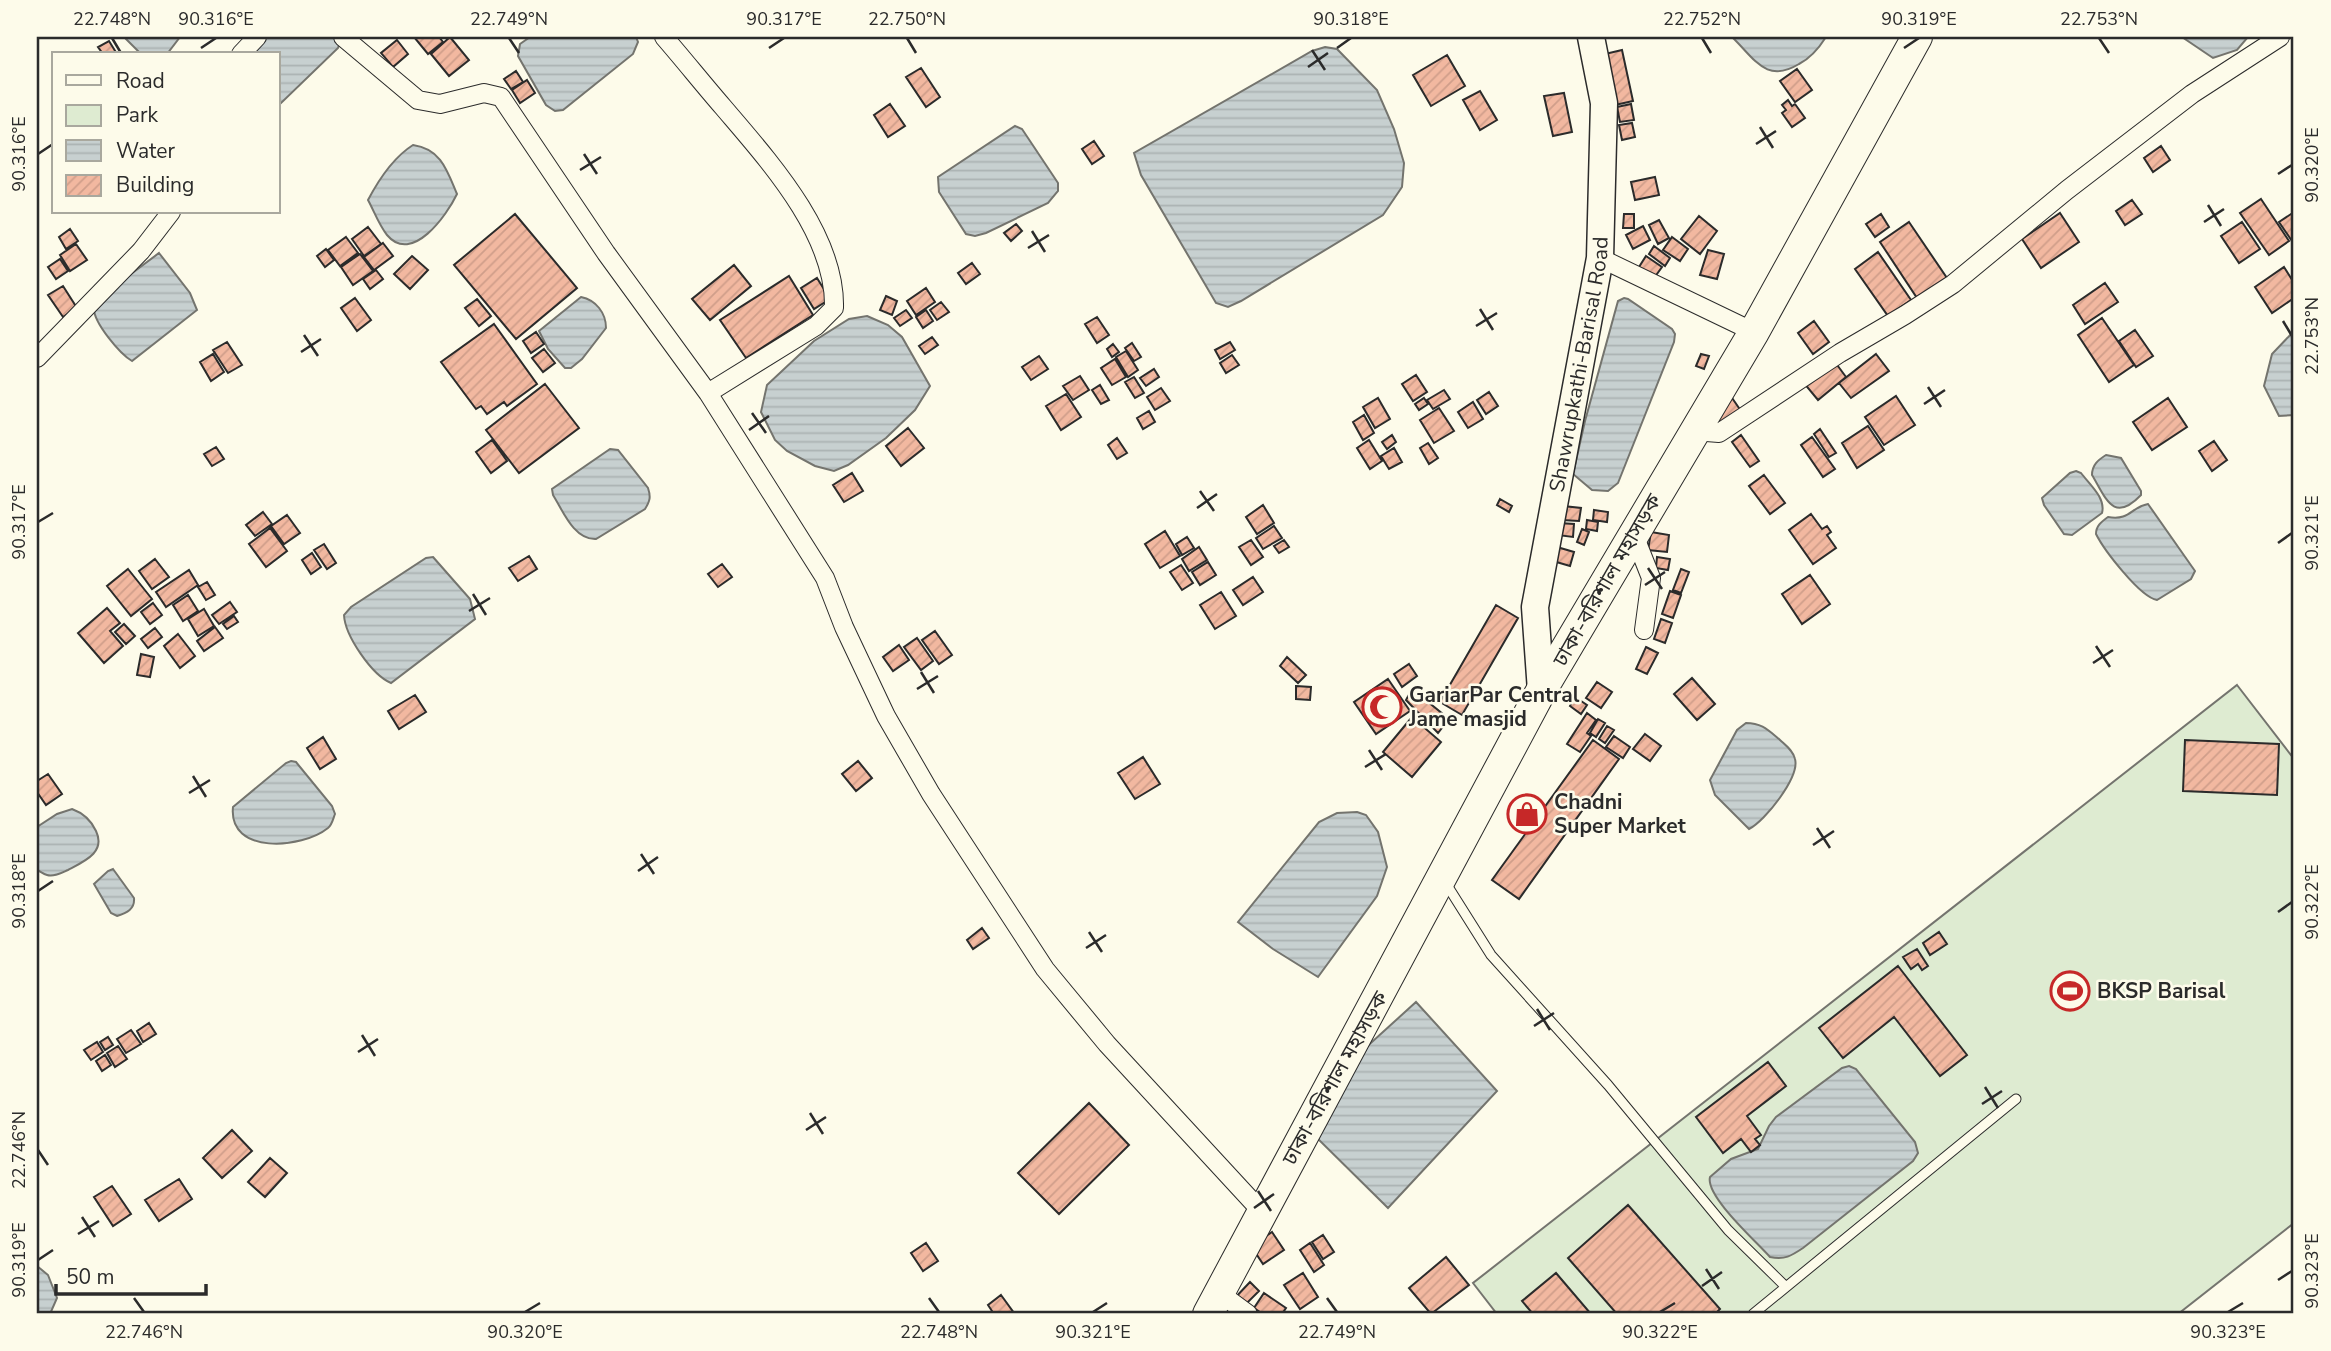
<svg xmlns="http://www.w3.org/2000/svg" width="2331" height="1351" font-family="'Nunito Sans','Noto Sans Bengali',sans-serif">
  <defs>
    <pattern id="water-rules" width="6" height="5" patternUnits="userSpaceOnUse" patternTransform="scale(1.75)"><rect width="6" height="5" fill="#c7d0d0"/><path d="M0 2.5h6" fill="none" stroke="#abb3b3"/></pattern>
    <pattern id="building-hatch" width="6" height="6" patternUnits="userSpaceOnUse" patternTransform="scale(1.75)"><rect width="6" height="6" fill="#f2b8a0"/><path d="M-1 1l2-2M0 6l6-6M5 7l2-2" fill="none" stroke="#d09e8a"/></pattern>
  </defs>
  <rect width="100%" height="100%" fill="#fdfbea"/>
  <path fill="#deebd1" stroke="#74746e" stroke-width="2" d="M2237,685L2294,759V1223L2178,1314H1497L1473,1283Z"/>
  <path fill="url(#water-rules)" stroke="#74746e" stroke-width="2" d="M124,37H180L167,54H141Z
    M267,37H334L339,45L338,48L278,106V54H250Z
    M530,37H636L638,42L633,54L563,110L555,111L546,105L518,56L520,44Z
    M1732,37H1826C1819,48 1811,58 1799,64C1766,84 1755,59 1732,37Z
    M2182,37H2248L2237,50L2213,58Z
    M1325,47L1337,49L1377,90L1394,129L1404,163L1402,187L1383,215L1241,301L1228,307L1216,303L1141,175L1134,153L1312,51Z
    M1015,126L1022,129L1058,183V191L1048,203L986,233L975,236L966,234L939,192L938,177Z
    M413,145C441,149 447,170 457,194C447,215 412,265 387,235C379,225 374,211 368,200C378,181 394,157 413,145Z
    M159,253L190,293L197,310L132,361C120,354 94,323 94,309C94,303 96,302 99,298Z
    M581,297C596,300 606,313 606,328L582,359L571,368H565L548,349L539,331Z
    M1624,298L1628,299L1672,329L1675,334L1674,342L1618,483L1608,491L1592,490L1573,474L1585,421L1618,301Z
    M867,316L888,325L902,337L930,386L915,410L886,438L848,465L834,471L815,466L787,451L775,440L761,412L767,385L814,341L849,319Z
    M2294,331V415L2279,416L2264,386L2272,354Z
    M610,449L618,450L648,488C651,497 650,501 645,509L596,539C574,540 563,511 553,495L552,489Z
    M2106,455L2121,458L2141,491V495C2113,524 2106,498 2092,475C2092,465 2098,460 2106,455Z
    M2076,471L2081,473C2090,485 2106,498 2102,513L2072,535L2064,534L2044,505L2042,498L2070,473Z
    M2148,504L2195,571L2191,579L2157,600C2140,597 2104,550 2096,534C2096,526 2101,522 2108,517C2130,521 2131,507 2148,504Z
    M433,557L470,599L475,619L391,683C372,675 345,636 344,615L351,607L426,558Z
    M1746,723C1761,723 1767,729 1779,739C1785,745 1793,750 1795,759C1800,777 1765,821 1749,829L1715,795L1710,780L1737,730Z
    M291,761L296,762L332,806L335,814C333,819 332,825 328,828C302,849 228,855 233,807L286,763Z
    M72,809C83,813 91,820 96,831C106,852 85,861 68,870C61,873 54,877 47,875C43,874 40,871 37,870V827L57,814Z
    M1357,812L1366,815L1378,832L1387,867L1377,896L1318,977L1273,949L1238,922L1319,822L1337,813Z
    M113,869L134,898C135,909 127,913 117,916L111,913L94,884L108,871Z
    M1416,1002L1497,1091L1388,1208L1313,1134L1330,1080Z
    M1849,1066L1856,1069L1915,1142L1918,1153L1913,1161L1803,1248C1791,1256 1785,1260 1770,1257C1757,1242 1705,1196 1710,1177L1731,1159L1758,1149L1769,1126L1776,1117L1842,1068Z
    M37,1266L48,1275L57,1298L50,1314H37Z"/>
  <path fill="url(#building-hatch)" stroke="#2b2b2b" stroke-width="2" d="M414,37H439L443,42L428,54Z
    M450,37L469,60L449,76L431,54Z
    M397,40L408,54L393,67L381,53Z
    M109,41L117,54H103L98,47Z
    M1622,50L1633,101L1615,105L1605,54Z
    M1447,55L1465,86L1431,106L1413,75Z
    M921,68L940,97L926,107L906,77Z
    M1797,69L1812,90L1795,102L1780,81Z
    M516,71L523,82L511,89L504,79Z
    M527,80L535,93L520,103L512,90Z
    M1480,91L1497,120L1480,130L1463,100Z
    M1564,93L1572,132L1553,136L1544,96Z
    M1788,100L1792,106L1795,104L1805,118L1792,127L1782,113L1786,110L1782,105Z
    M890,104L905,126L888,137L874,115Z
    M1631,104L1634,120L1620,122L1617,107Z
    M1632,123L1635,137L1622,140L1619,125Z
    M1094,141L1104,156L1092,164L1082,149Z
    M2161,146L2170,160L2153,172L2144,158Z
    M1655,177L1659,195L1635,200L1631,182Z
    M2261,199L2289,241L2269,255L2240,213Z
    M2132,200L2142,214L2125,225L2116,211Z
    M2294,212V244L2279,222Z
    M2060,213L2079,242L2041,268L2022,239Z
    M515,214L577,288L516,339L454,265Z
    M1624,214H1634V228H1623Z
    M1881,214L1889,227L1875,237L1866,224Z
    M1699,216L1717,231L1700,254L1681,239Z
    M1659,220L1669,238L1658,244L1649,225Z
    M1909,222L1949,281L1919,301L1880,242Z
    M2242,222L2260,249L2239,263L2221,236Z
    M1016,224L1022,231L1011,241L1004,233Z
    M1643,226L1650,240L1633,249L1626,235Z
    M368,227L381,244L364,256L352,239Z
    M70,229L78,241L66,249L59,237Z
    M346,237L358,253L340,266L328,250Z
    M1672,237L1688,249L1680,261L1663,250Z
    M383,243L393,256L374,270L364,257Z
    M76,244L87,260L70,271L60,255Z
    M1654,246L1670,258L1665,266L1649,254Z
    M326,249L334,260L325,267L317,256Z
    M1708,250L1724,254L1717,279L1700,275Z
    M1878,252L1911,300L1888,316L1855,269Z
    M360,254L373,271L353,285L341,267Z
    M412,256L428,270L410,289L394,274Z
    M1646,256L1662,267L1654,278L1639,267Z
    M60,259L68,271L56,279L48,267Z
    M972,263L980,274L966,284L958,273Z
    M734,265L751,286L710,320L692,299Z
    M2284,267L2294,283V298L2272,313L2255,287Z
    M376,270L383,279L370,289L363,279Z
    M789,276L813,315L746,358L720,320Z
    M817,278L830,299L814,309L801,288Z
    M2105,283L2118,302L2085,324L2073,305Z
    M63,286L77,308L63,317L48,295Z
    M926,288L935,302L916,315L907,301Z
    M886,296L897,301L892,315L880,310Z
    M355,298L371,320L357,331L341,308Z
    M477,299L491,316L479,326L465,308Z
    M941,302L949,312L937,320L930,310Z
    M906,310L912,318L900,326L894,318Z
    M926,310L933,321L923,328L916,317Z
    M1097,317L1109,335L1097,343L1085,324Z
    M2102,318L2134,365L2109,382L2078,335Z
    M1814,321L1829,342L1813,354L1798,333Z
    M494,324L537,384L507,406L504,402L487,414L481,406L476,409L441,362Z
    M2135,330L2153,356L2136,367L2119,341Z
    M536,332L544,344L531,353L523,341Z
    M932,337L938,345L925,354L919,346Z
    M227,342L242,365L228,373L213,350Z
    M1230,342L1235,350L1220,359L1215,350Z
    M1132,343L1141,357L1134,361L1125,348Z
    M1113,344L1119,352L1112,357L1107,349Z
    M544,349L555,363L543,372L532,358Z
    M1126,351L1138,370L1128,377L1116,357Z
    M213,354L224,372L211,381L200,362Z
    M1701,354L1709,356L1704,369L1696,366Z
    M1876,354L1889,371L1851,398L1839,383Z
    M1232,355L1239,365L1226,373L1220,363Z
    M1039,356L1048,369L1031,380L1022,367Z
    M1832,358L1846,377L1818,400L1803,382Z
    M1115,359L1126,377L1112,385L1101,368Z
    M1154,369L1159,377L1146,386L1140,378Z
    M1416,375L1427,392L1413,401L1402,384Z
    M1080,376L1089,390L1073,400L1063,386Z
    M1134,377L1144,393L1135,398L1125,382Z
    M545,384L579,428L519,473L486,430Z
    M1100,385L1109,400L1101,404L1092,390Z
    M1161,388L1170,401L1155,410L1147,397Z
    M1444,390L1450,399L1433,409L1427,400Z
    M1489,392L1498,406L1486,414L1477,400Z
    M1728,392L1741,411L1720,426L1707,406Z
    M1066,394L1081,417L1061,430L1046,406Z
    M1896,396L1915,425L1884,445L1865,417Z
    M1378,398L1390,419L1375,428L1363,407Z
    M1424,398L1428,404L1419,410L1415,404Z
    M2168,398L2187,427L2152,450L2133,422Z
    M1473,402L1483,419L1468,428L1458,412Z
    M1439,408L1454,431L1434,443L1420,420Z
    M1149,411L1155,422L1143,429L1137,418Z
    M1364,415L1374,433L1363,440L1353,422Z
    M1868,426L1884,450L1857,468L1842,443Z
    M908,428L924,448L901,466L886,446Z
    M1820,429L1836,453L1829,457L1814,434Z
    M1392,435L1396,442L1387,449L1382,442Z
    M1741,435L1759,461L1750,467L1732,442Z
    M1812,437L1835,469L1823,477L1801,445Z
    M1117,438L1127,453L1117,459L1108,445Z
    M492,440L507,461L491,473L476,452Z
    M1369,440L1382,461L1370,469L1357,448Z
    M2214,441L2227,460L2212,471L2199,451Z
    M1428,443L1438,458L1429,464L1420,448Z
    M216,447L224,459L212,466L204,454Z
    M1394,448L1402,462L1389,469L1381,456Z
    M852,473L863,491L844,502L833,485Z
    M1764,475L1785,503L1770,514L1749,486Z
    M1500,499L1512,506L1509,512L1497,505Z
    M1263,505L1274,523L1257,534L1246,517Z
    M1563,506L1581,508L1579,521L1562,520Z
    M1594,510L1608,512L1607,522L1593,520Z
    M263,512L272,524L255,536L246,525Z
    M1811,514L1822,529L1827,526L1831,532L1827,535L1836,548L1813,564L1789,530Z
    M287,515L300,533L284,544L271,526Z
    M1587,520L1598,522L1597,531L1586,529Z
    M1559,523L1574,524L1573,537L1557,535Z
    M1274,526L1282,538L1263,549L1256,538Z
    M270,528L287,551L266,567L249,544Z
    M1582,529L1589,532L1584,545L1577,542Z
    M1165,531L1180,556L1160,568L1145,544Z
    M1651,532L1669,535L1667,552L1648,550Z
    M1187,537L1194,548L1182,555L1176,544Z
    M1251,540L1263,557L1251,565L1239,547Z
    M1284,540L1289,547L1279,553L1274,546Z
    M324,544L336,563L327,569L314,550Z
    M1199,547L1207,560L1189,571L1182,559Z
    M1557,547L1574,552L1570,566L1553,561Z
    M312,553L321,567L311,574L302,560Z
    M529,556L537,569L518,581L509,568Z
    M1657,557L1670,559L1668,570L1656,568Z
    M155,559L169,577L152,589L139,571Z
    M1208,562L1216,575L1200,585L1192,572Z
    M722,564L732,577L718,587L708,574Z
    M1181,565L1193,583L1182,590L1170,572Z
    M128,569L152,599L131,616L107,586Z
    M1681,569L1689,572L1681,593L1673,590Z
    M189,570L198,585L166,607L156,592Z
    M1810,575L1830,604L1802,624L1782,594Z
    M1253,577L1263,592L1243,605L1233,590Z
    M207,582L215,595L206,600L198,587Z
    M1670,591L1681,595L1673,618L1662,614Z
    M1221,592L1236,616L1215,629L1200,605Z
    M188,595L198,611L183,621L173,605Z
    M230,602L237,612L219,624L212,615Z
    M153,603L162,615L150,624L141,612Z
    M1496,605L1518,618L1462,715L1440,702Z
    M107,608L120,623L110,631L123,646L104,663L78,633Z
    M204,609L214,626L198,636L188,619Z
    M234,616L238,622L227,629L223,624Z
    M1661,619L1672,623L1665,643L1654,639Z
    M124,624L135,636L126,644L115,632Z
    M215,627L223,638L204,651L197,641Z
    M155,628L162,637L148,648L141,639Z
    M935,631L952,655L939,664L922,640Z
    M178,634L195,656L180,668L164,646Z
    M917,638L933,661L921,670L904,647Z
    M899,645L909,660L893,671L883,657Z
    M1646,647L1658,653L1647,674L1636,669Z
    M141,654L154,657L150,677L137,675Z
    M1287,657L1306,675L1298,683L1280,666Z
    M1409,664L1417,676L1402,687L1394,674Z
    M1692,678L1715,704L1697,720L1674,694Z
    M1388,679L1410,711L1376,734L1354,702Z
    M1597,682L1612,692L1601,708L1586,698Z
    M1296,686L1311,687L1310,700L1296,699Z
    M1412,689L1449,719L1438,733L1406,700Z
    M415,695L426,712L399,729L388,711Z
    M1575,697L1587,705L1581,714L1570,706Z
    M1587,713L1596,720L1587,733L1591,736L1580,752L1567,744Z
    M1412,717L1441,742L1412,777L1383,752Z
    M1598,719L1605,723L1596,737L1590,733Z
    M1607,726L1614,730L1605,743L1599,739Z
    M1645,734L1661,746L1650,761L1633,749Z
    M1614,736L1630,747L1623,758L1606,747Z
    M323,737L336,759L320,769L307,748Z
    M1593,740L1619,759L1519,899L1492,880Z
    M2185,740L2279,744L2277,795L2183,791Z
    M1143,757L1160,784L1135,799L1118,773Z
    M858,761L872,778L856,791L842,774Z
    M48,774L62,794L46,805L37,792V781Z
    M982,928L989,938L973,949L967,940Z
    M1939,932L1947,944L1930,955L1923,943Z
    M1917,949L1928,966L1922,970L1918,964L1911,969L1903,957Z
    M1898,966L1967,1055L1940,1076L1894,1017L1843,1058L1819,1028Z
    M149,1023L156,1034L143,1042L137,1031Z
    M131,1030L141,1044L126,1053L117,1039Z
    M108,1037L113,1045L105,1050L100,1042Z
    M97,1042L103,1052L91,1060L84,1050Z
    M118,1046L127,1059L115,1067L107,1053Z
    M105,1055L111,1065L102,1071L96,1061Z
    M1768,1062L1786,1086L1747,1116L1761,1135L1755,1139L1760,1145L1751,1152L1741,1139L1723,1153L1696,1117Z
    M1089,1103L1129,1145L1059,1214L1018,1173Z
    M232,1130L252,1151L222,1178L203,1158Z
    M270,1158L287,1173L265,1197L248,1182Z
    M179,1179L192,1199L159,1221L145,1200Z
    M112,1186L131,1214L113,1226L94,1197Z
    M1628,1205L1720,1309L1715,1314H1617L1568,1258Z
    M1272,1232L1284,1250L1263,1264L1251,1246Z
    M1323,1235L1334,1252L1323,1259L1312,1242Z
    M926,1243L938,1261L923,1271L911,1253Z
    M1310,1243L1324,1265L1314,1272L1300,1250Z
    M1446,1257L1469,1285L1431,1314L1409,1288Z
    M1303,1273L1318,1297L1300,1309L1284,1285Z
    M1556,1273L1591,1314H1533L1522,1301Z
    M1250,1282L1259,1291L1242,1308L1233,1300Z
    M1264,1293L1286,1308L1282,1314H1263L1254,1308Z
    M1001,1295L1014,1313L1012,1314H994L988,1305Z"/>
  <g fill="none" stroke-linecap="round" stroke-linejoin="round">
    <g stroke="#2b2b2b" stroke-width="11">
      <path id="service" d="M1445,882L1491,955L1608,1085L1728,1230L1785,1286
        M1753,1314L2016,1099"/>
    </g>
    <g stroke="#2b2b2b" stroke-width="20">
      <path id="minor" d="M343,37L418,100L440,104L484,93L501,97L606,253L708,393L825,578L844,627L886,716L931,794L1045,969L1107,1044L1262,1212
        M664,37C684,60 703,84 723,107C768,160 836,234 834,308L816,326L708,393
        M241,54L257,37
        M1600,258L1754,332
        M37,358L141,251L171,212
        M1694,431L1719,433L1840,353L1905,315L1953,284L2067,190L2192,94L2280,37
        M1636,531L1638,545L1651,578L1644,630
        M1222,1290L1229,1300L1248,1314"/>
    </g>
    <g stroke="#2b2b2b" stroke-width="29">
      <g id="secondary">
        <path id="s1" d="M1541,691L1535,607L1600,258L1604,103L1591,37"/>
      </g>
    </g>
    <g stroke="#2b2b2b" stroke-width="32">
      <path id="trunk" d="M1208,1314L1541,691L1754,332L1917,37"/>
    </g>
    <use href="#service" stroke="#fdfbea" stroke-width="9"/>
    <use href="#minor" stroke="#fdfbea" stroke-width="18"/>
    <use href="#secondary" stroke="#fdfbea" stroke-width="26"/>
    <use href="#trunk" stroke="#fdfbea" stroke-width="30"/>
  </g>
  <path fill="none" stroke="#2b2b2b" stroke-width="2.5" d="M112,38L121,53M509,38L519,53M907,38L916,53M1702,38L1711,53M2099,38L2109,53M201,48L216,38M769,48L784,38M1337,48L1351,38M1904,48L1919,38M1312,50L1325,70M1308,67L1328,53M1760,127L1773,148M1756,144L1776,131M38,154L53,144M584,154L597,174M580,170L601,157M2278,174L2292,165M2208,205L2221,226M2204,222L2224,209M1032,231L1045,252M1028,248L1049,235M1480,309L1493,330M2283,321L2292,336M1476,326L1497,313M304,335L318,356M301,352L321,339M1928,387L1941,407M1924,404L1945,390M752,413L766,433M749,430L769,416M1200,491L1214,511M1197,508L1217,494M38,522L53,513M2278,543L2292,533M1648,568L1662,589M1645,585L1665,572M473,594L486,615M469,611L490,598M2096,646L2110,667M2093,663L2113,650M921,672L934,693M917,689L938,676M1369,750L1382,770M1365,767L1386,754M193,776L206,797M189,793L210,780M1817,828L1830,848M1813,845L1834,831M641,854L654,874M638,871L658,857M38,891L53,881M2278,912L2292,902M1089,932L1102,952M1086,948L1106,935M1537,1009L1550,1030M1534,1026L1554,1013M362,1035L375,1056M358,1052L378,1039M1985,1087L1998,1108M1982,1104L2002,1091M810,1113L823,1134M806,1130L826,1117M38,1150L48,1165M1258,1191L1271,1211M1254,1208L1274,1194M82,1217L95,1237M78,1234L99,1221M38,1260L53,1250M1706,1269L1719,1289M2278,1280L2292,1271M1702,1286L1722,1272M134,1298L144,1312M929,1298L939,1312M1327,1298L1337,1312M525,1312L540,1303M1093,1312L1107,1303M1660,1312L1675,1303M2228,1312L2243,1303"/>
  <defs>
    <g id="mosque-ring" transform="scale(2.0125)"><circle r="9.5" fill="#fdfbea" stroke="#c62828" stroke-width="1.5"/><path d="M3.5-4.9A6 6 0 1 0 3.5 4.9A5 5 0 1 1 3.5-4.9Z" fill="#c62828"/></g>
    <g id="shop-ring" transform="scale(2.0125)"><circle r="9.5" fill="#fdfbea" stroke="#c62828" stroke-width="1.5"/><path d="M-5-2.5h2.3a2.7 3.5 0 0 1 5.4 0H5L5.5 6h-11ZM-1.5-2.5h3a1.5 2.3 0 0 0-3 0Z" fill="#c62828"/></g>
    <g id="stadium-ring" transform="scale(2.0125)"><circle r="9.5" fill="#fdfbea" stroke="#c62828" stroke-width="1.5"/><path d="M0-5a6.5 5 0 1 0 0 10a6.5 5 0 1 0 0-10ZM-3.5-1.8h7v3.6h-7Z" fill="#c62828"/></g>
  </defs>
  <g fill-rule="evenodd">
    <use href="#mosque-ring" x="1382" y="707"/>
    <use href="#shop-ring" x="1527" y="814"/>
    <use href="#stadium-ring" x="2070" y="991"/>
  </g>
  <g text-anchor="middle" stroke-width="5" stroke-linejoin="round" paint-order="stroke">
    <g font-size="21" fill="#2b2b2b" stroke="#fdfbea">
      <text dy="7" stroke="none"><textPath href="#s1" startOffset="331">Shawrupkathi-Barisal Road</textPath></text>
      <text transform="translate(1607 580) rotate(-60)" y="7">ঢাকা-বরিশাল মহাসড়ক</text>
      <text transform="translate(1335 1078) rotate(-61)" y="7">ঢাকা-বরিশাল মহাসড়ক</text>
    </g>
    <g font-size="21" font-weight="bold" fill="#2b2b2b" stroke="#fdfbea" text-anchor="start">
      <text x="1409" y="702">GariarPar Central<tspan x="1409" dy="24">Jame masjid</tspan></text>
      <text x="1554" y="809">Chadni<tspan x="1554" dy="24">Super Market</tspan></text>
      <text x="2097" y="998">BKSP Barisal</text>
    </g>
  </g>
  <rect width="2331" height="1351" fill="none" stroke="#fdfbea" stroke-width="77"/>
  <rect x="52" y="52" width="228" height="161" fill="#fdfbea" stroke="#a9a89e" stroke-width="2"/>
  <rect x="66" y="75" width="35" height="10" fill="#fdfbea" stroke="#a9a89e" stroke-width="2"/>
  <text x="116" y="88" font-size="21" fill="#2b2b2b">Road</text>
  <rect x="66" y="105" width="35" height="21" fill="#deebd1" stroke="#a9a89e" stroke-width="2"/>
  <text x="116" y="122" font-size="21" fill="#2b2b2b">Park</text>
  <rect x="66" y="140" width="35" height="21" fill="url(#water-rules)" stroke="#a9a89e" stroke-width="2"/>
  <text x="116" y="158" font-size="21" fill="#2b2b2b">Water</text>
  <rect x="66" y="175" width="35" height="21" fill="url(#building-hatch)" stroke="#a9a89e" stroke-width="2"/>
  <text x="116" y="192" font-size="21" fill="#2b2b2b">Building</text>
  <path d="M56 1284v10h150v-10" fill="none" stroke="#2b2b2b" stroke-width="3.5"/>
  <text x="66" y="1284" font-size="21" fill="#2b2b2b" stroke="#fdfbea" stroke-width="5" paint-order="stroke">50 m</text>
  <rect x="38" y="38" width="2254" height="1274" fill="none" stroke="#2b2b2b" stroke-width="2.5"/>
  <g font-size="18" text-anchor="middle" fill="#2b2b2b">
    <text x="112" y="25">22.748°N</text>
    <text x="216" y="25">90.316°E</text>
    <text x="509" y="25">22.749°N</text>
    <text x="784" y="25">90.317°E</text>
    <text x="907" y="25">22.750°N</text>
    <text x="1351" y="25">90.318°E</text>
    <text x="1702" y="25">22.752°N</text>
    <text x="1919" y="25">90.319°E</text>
    <text x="2099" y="25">22.753°N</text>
    <text transform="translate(19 154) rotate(-90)" y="6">90.316°E</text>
    <text transform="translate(2312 165) rotate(-90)" y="6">90.320°E</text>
    <text transform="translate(2312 336) rotate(-90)" y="6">22.753°N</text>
    <text transform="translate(19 522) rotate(-90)" y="6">90.317°E</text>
    <text transform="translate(2312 533) rotate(-90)" y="6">90.321°E</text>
    <text transform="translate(19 891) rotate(-90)" y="6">90.318°E</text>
    <text transform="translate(2312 902) rotate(-90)" y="6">90.322°E</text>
    <text transform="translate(19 1150) rotate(-90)" y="6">22.746°N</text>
    <text transform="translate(19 1260) rotate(-90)" y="6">90.319°E</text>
    <text transform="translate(2312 1271) rotate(-90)" y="6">90.323°E</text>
    <text x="144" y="1338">22.746°N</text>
    <text x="525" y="1338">90.320°E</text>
    <text x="939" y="1338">22.748°N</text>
    <text x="1093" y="1338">90.321°E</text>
    <text x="1337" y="1338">22.749°N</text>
    <text x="1660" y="1338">90.322°E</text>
    <text x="2228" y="1338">90.323°E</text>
  </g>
</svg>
